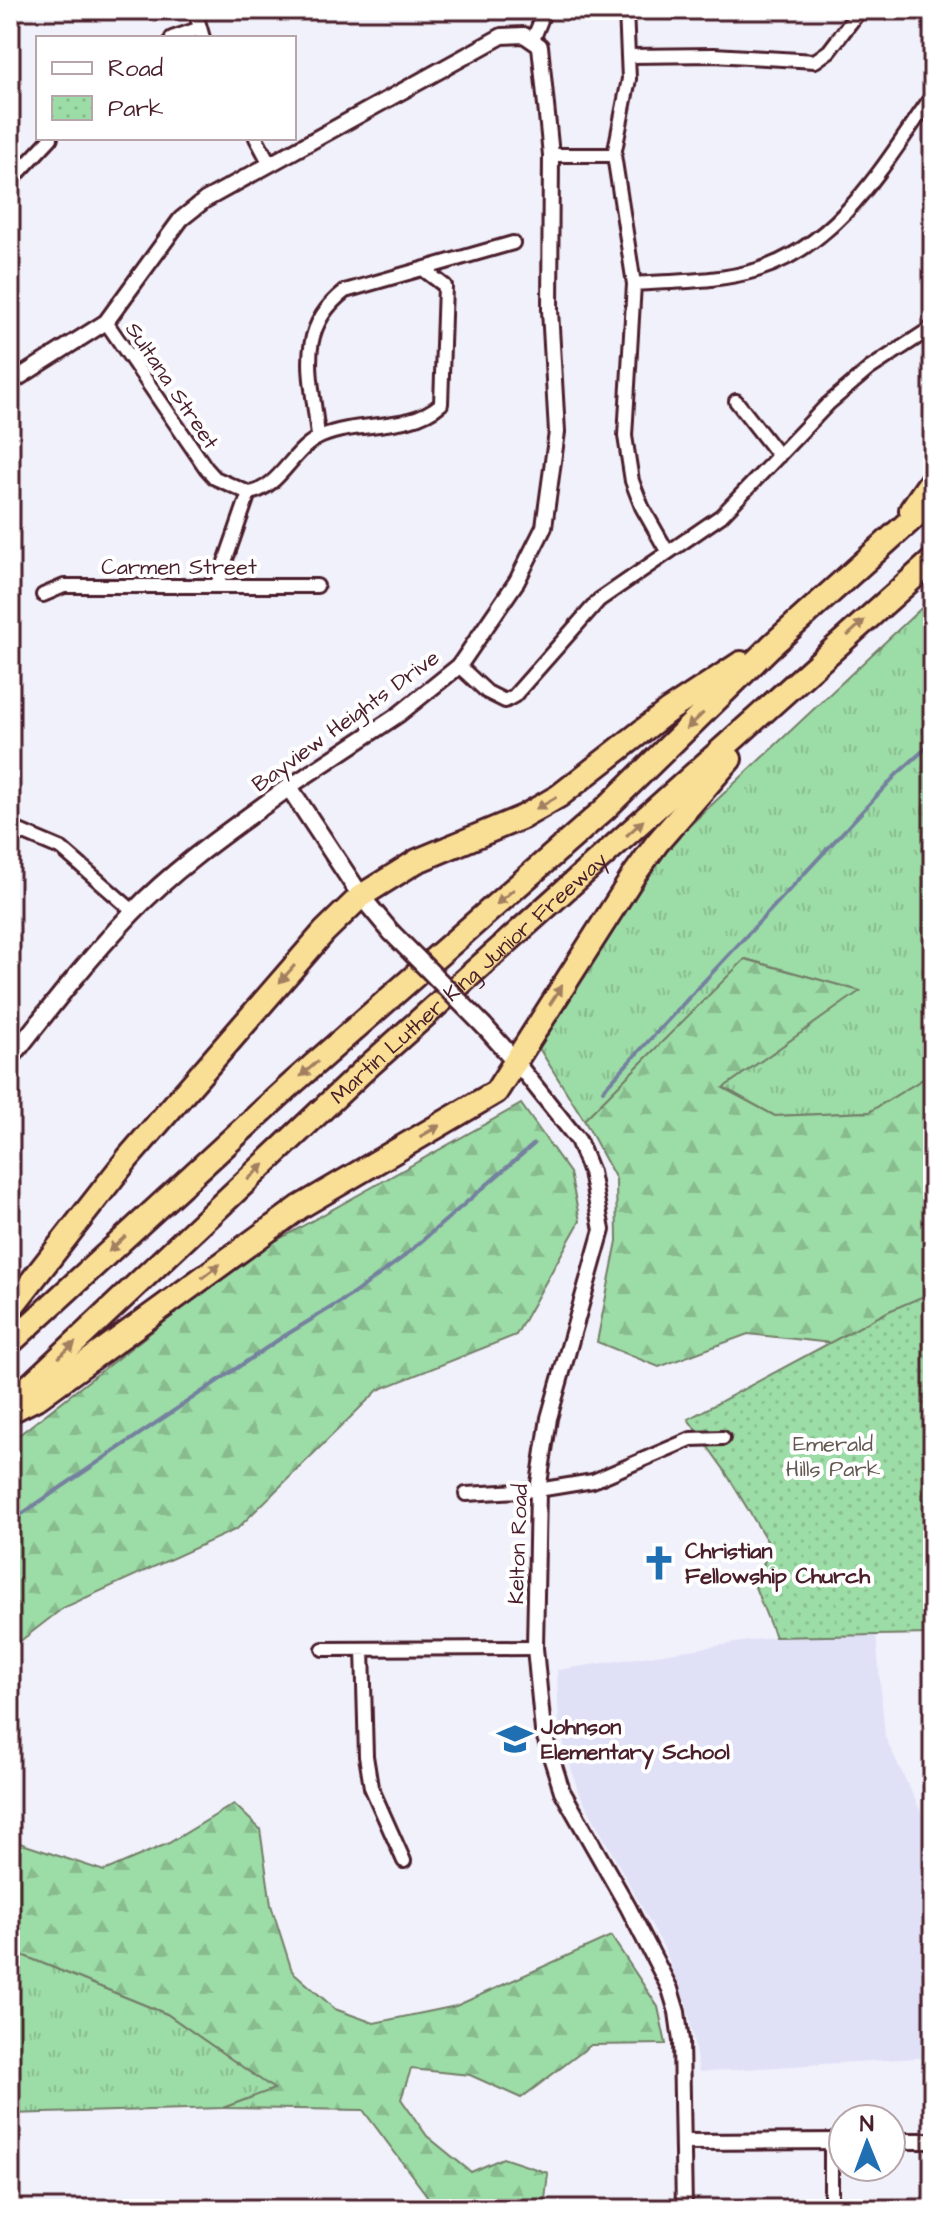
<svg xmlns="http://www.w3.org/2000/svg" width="943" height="2219" font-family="'Architects Daughter',sans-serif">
  <defs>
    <pattern id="grass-tufts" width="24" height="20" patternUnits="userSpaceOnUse" patternTransform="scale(2)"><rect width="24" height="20" fill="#9cdca6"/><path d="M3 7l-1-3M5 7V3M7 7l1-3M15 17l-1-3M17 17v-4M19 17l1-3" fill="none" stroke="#88bc8f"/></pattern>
    <pattern id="forest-firs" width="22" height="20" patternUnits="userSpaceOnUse" patternTransform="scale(2)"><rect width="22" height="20" fill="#9cdca6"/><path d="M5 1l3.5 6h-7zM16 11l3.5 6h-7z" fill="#88bc8f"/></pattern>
    <pattern id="park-dots" width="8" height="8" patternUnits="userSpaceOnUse" patternTransform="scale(2)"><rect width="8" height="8" fill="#9cdca6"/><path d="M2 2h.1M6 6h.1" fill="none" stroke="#88bc8f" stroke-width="1.8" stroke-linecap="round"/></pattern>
  </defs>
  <rect width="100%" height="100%" fill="#f1f1fb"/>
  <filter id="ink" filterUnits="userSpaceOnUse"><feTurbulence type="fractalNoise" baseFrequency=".0125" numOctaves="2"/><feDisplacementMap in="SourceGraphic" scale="16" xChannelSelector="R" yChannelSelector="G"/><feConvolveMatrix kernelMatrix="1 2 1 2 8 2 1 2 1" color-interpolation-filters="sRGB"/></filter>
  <g filter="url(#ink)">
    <path fill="#e0e1f7" d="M876,1635L885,1737L933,1837V2057L699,2072L687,2005L663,1946L578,1791L559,1727L557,1670L775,1637Z"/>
    <path fill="url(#grass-tufts)" stroke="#737e68" stroke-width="2" d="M933,597V1073L869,1112L775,1116L723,1087L859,991L746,959L584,1120L537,1045L671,843Z
      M10,1950L167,2014L275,2089L223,2108L10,2114Z"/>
    <path fill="url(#forest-firs)" stroke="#737e68" stroke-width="2" d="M745,959L860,991L723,1088L775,1116L869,1112L933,1073V1292L831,1343L748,1334L659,1367L597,1342L617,1241L616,1179L584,1120Z
      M521,1104L570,1173L580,1221L516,1335L378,1390L237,1529L63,1608L10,1649V1442L249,1256Z
      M234,1804L260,1829L271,1905L292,1971L335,2009L374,2023L456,2006L611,1936L658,2007L666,2044L591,2045L521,2098L470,2075L411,2069L401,2099L427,2136L471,2172L503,2158L548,2173L544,2209H437L363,2110L223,2108L274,2089L167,2014L10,1950V1840L104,1871L169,1843Z"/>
    <path fill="url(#park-dots)" stroke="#737e68" stroke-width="2" d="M933,1292V1626L930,1634L775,1637L755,1587L770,1546L723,1468L688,1419L889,1311Z"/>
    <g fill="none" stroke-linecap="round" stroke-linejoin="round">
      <path stroke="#74819f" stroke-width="4" d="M603,1090L897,774L933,742
        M10,1522L281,1338L353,1294L402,1258L534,1144"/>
      <g stroke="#4a1f2b" stroke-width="18">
        <path id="minor" d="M195,10L203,38
          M626,10L629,79L614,155L634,284L625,436L632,481L642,507L667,551
          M172,38L198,29
          M533,40L545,10
          M631,56L714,55L815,61L829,51L860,10
          M256,138L270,164
          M551,155H614
          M10,182L51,138
          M634,284C675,281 718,282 757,270C841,244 885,162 933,95
          M106,322L206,468L215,478L249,493
          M736,401L779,456
          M318,437C313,379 293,331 345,291L513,243
          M217,585L249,493C281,488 292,448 322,436C360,420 409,432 441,404L445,286L424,270
          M43,595L64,586H317
          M459,666L487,692L505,701L514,696L599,600L721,516L828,404L869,369L933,327
          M10,827L62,849L133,911
          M466,1494L538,1490L593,1481L691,1439L723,1438
          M323,1649L535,1648
          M363,1649L366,1756L371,1787L404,1861
          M831,2141V2209"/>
      </g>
      <g stroke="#4a1f2b" stroke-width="20">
        <path id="tertiary" d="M10,383L106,322L181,219L205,200L502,36L524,35L540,46L551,155L550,310L557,432L544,527L517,581L459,666L398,715L289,787
          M516,1062L578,1140L591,1172L602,1230L549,1418L538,1490L535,1648L543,1731L562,1791L628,1907L670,1989L677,2012L681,2041L684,2209
          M891,2141H933
          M683,2142L843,2141"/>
      </g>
      <g stroke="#4a1f2b" stroke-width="22">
        <path id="secondary" d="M484,1026L516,1062
          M10,1059C49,1009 88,959 132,913C178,865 236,826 289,787L361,896L391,932"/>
      </g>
      <g stroke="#4a1f2b" stroke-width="28">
        <g id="motorway">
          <path d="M911,510L933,478"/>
          <path d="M10,1309L128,1158L324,932L361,896L417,861L523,817L559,796L668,711L741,663"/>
          <path d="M10,1343L294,1082L605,809L771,646L933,500"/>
          <path id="s1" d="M10,1404L362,1072L933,560"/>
          <path d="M15,1409L39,1397L300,1207L496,1092L634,875L657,843L730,759"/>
        </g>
      </g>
      <use href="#minor" stroke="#fff" stroke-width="12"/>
      <use href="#tertiary" stroke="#fff" stroke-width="14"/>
      <use href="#secondary" stroke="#fff" stroke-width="16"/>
      <use href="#motorway" stroke="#f9df96" stroke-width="22"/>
      <g stroke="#4a1f2b" stroke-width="22" stroke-linecap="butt">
        <path id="secondary-bridge" d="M391,932L484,1026"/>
      </g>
      <use href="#secondary-bridge" stroke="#fff" stroke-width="16"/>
    </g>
    <defs><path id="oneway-solid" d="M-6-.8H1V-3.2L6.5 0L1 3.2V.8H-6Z" transform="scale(2)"/></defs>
    <g fill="#a27f60">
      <use href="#oneway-solid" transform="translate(856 628) rotate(-43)"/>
      <use href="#oneway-solid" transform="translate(695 721) rotate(136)"/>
      <use href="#oneway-solid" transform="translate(546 803) rotate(150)"/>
      <use href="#oneway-solid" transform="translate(635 828) rotate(-42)"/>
      <use href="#oneway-solid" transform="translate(505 897) rotate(139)"/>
      <use href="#oneway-solid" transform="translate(287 974) rotate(131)"/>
      <use href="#oneway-solid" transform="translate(556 995) rotate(-57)"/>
      <use href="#oneway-solid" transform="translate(309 1069) rotate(139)"/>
      <use href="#oneway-solid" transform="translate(430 1131) rotate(-30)"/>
      <use href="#oneway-solid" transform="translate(256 1172) rotate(-43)"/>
      <use href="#oneway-solid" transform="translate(117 1244) rotate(137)"/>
      <use href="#oneway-solid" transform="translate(211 1271) rotate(-37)"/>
      <use href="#oneway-solid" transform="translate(67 1350) rotate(-43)"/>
    </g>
  </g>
  <defs>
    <g id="church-bare" transform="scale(2.76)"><path d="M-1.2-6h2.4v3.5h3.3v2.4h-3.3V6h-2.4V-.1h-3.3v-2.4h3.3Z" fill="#1f6fb2" stroke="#fff" stroke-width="2.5" paint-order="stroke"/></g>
    <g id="school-bare" transform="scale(2.76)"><path d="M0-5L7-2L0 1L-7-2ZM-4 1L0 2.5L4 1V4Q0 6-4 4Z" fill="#1f6fb2" stroke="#fff" stroke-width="2.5" paint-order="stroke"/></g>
  </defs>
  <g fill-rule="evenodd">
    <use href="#church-bare" x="659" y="1563"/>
    <use href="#school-bare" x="515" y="1739"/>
  </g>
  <g text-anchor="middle" stroke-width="8" stroke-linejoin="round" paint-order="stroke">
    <g font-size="22" fill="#4a1f2b" stroke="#fff">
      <text transform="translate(173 385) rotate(56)" y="8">Sultana Street</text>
      <text x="179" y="574">Carmen Street</text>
      <text transform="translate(345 720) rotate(-36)" y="8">Bayview Heights Drive</text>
      <text dy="8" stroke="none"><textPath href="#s1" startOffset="626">Martin Luther King Junior Freeway</textPath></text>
      <text transform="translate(517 1544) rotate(-88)" y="8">Kelton Road</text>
    </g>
    <g font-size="22" fill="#635850" stroke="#fff">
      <text x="833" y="1451">Emerald<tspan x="833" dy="25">Hills Park</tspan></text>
    </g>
    <g font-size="22" font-weight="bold" fill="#4a1f2b" stroke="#fff" text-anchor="start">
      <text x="685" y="1558">Christian<tspan x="685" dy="25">Fellowship Church</tspan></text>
      <text x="541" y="1734">Johnson<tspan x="541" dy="25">Elementary School</tspan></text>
    </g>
  </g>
  <rect width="943" height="2219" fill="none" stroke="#fff" stroke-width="40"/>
  <rect x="20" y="20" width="903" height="2179" fill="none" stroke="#4a1f2b" stroke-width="3" filter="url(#ink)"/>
  <rect x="36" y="36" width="260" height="104" fill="#ffffff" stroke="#b7a5aa" stroke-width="2"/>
  <rect x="52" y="62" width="40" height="12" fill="#ffffff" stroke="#b7a5aa" stroke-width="2"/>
  <text x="108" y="76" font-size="24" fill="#4a1f2b">Road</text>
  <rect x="52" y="96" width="40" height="24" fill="url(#park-dots)" stroke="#b7a5aa" stroke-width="2"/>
  <text x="108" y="116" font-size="24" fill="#4a1f2b">Park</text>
  <g transform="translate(867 2143) rotate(359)"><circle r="38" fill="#ffffff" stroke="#b7a5aa" stroke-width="2"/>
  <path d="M0-6L14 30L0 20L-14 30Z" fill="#1f6fb2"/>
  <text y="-12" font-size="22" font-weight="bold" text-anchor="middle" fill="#4a1f2b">N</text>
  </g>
</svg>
